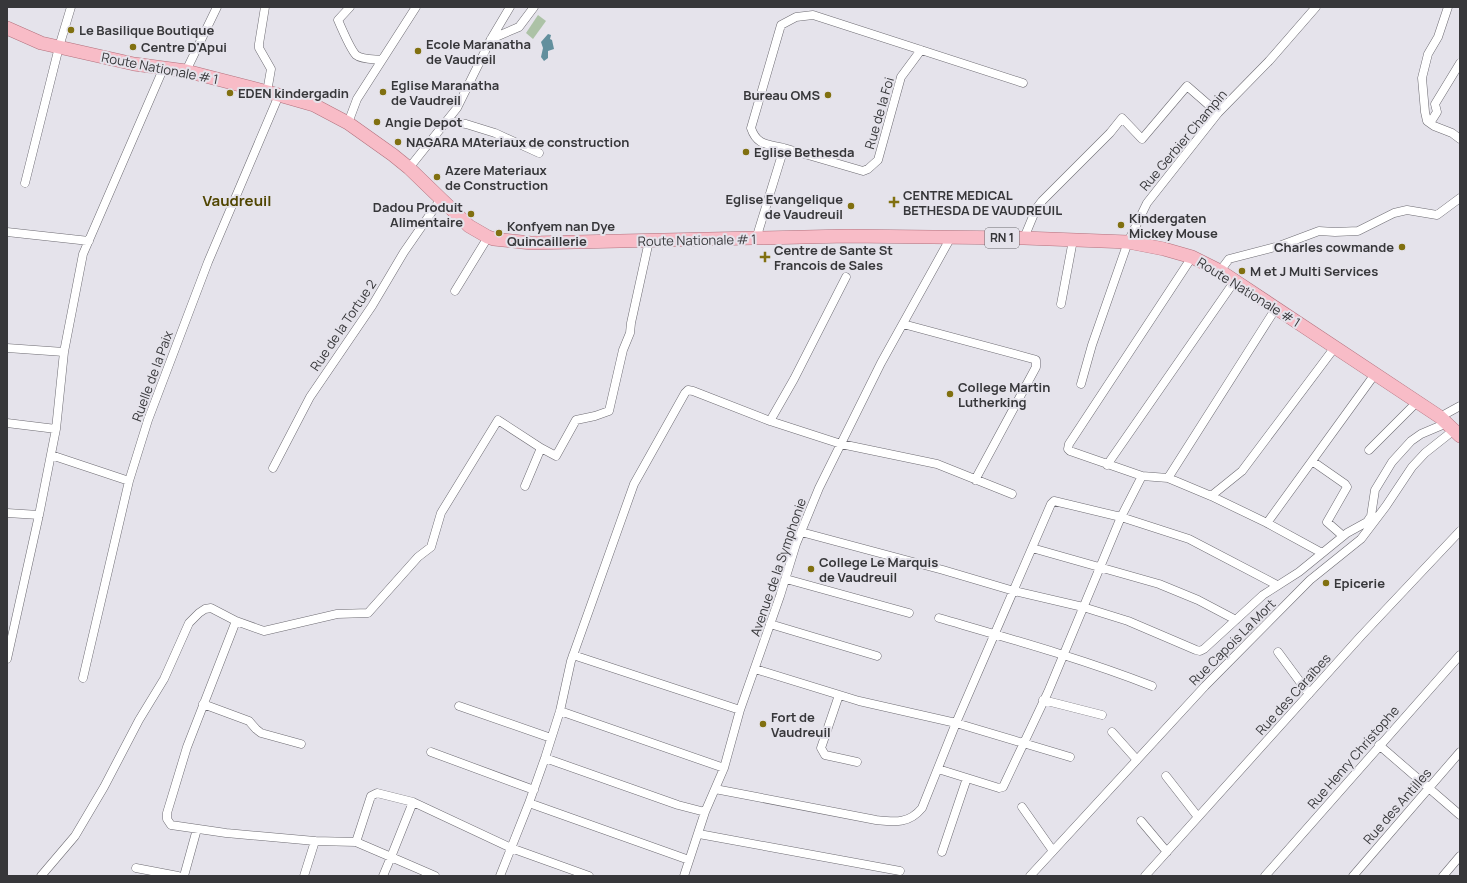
<svg xmlns="http://www.w3.org/2000/svg" width="1467" height="883" font-family="Manrope,sans-serif">
  <rect width="100%" height="100%" fill="#e5e3eb"/>
  <path fill="#acc2a6" d="M538,15L546,21L533,39L526,33Z"/>
  <path fill="#628f9d" d="M548,34L551,35L550,39L552,40L554,49L548,51V58L544,61L541,57L543,48L541,42Z"/>
  <g fill="none" stroke-linecap="round" stroke-linejoin="round">
    <g stroke="#6d6b72" stroke-width="9">
      <path id="minor" d="M265,7L259,44V48L271,69L267,92
        M350,7L338,20C341,27 351,50 356,55C362,60 375,59 382,60
        M1448,7L1438,37L1428,54L1422,78L1425,112L1427,121L1434,126L1452,133L1460,139
        M491,39L519,27L534,7
        M186,71L217,7
        M348,123L357,99L416,7
        M1430,123L1437,112L1435,104L1460,63
        M445,124L454,122L466,124L495,133L539,153
        M784,148L863,171L868,169L878,160L901,77L921,50
        M409,168L457,108L491,39L510,7
        M25,183L59,47L71,7
        M7,232L89,241
        M1024,238L1036,209L1042,201L1110,133L1122,118L1142,139L1187,86L1218,113
        M756,239L784,148C768,144 757,146 751,128L781,25L796,17L813,15L1023,83
        M1192,257L1069,444L1068,449L1070,451L1142,476L1168,478L1211,496L1267,523L1322,553
        M1220,271L1229,259L1279,246L1319,231L1335,232L1358,231L1394,213L1407,210L1437,215L1460,198
        M455,291L488,237
        M1061,304L1073,240
        M903,324L1033,359L1036,360V367L975,480
        M7,348L64,352
        M1081,384L1092,345L1128,242L1147,203L1218,113L1269,61L1316,7
        M1440,417L1460,406
        M770,421L794,379L846,277
        M7,423L56,429
        M1369,450L1417,402
        M51,455L129,481
        M1312,461L1345,484L1347,487L1327,522L1343,536
        M1107,465L1234,282
        M273,468L310,397L372,306L404,252L440,200
        M1168,478L1276,308
        M525,486L541,448L556,456L576,420L595,416L609,411L623,350L630,333L631,323L649,241
        M1211,496L1242,471L1335,347
        M7,513L39,515
        M1267,523L1375,374
        M801,532L943,570L1014,591L1083,607L1128,621L1196,650L1200,651L1204,649L1263,595L1299,572L1347,533L1367,522L1371,516L1375,490L1392,462L1411,441L1421,434L1447,423
        M1032,548L1159,584L1198,600L1236,620
        M786,579L909,613
        M939,618C1011,639 1083,659 1152,686
        M236,621L187,747L167,813V819L171,825L226,833L315,841
        M770,624L877,656
        M1278,652L1309,694
        M573,655L740,710
        M7,659L39,515L56,429L64,352L83,254L164,67
        M755,669L859,701L956,723L1070,757
        M83,678L129,481L148,420L208,262L279,95
        M839,695L821,748L825,755L857,762
        M1043,700L1102,715
        M203,704L249,721L256,729L261,733L301,744
        M459,706L551,738
        M560,711L724,768
        M1112,732L1137,760
        M1379,745L1460,815
        M431,752L534,790
        M545,758L678,805L705,812
        M938,769L999,788L1003,787L1048,692L1121,517L1142,476
        M1166,776L1198,817
        M715,789L876,820C895,822 909,824 922,808L956,723L1051,504L1054,501L1121,517L1189,539L1277,585
        M1022,807L1053,851
        M1141,821L1167,852
        M699,834L900,871
        M356,842L371,796L377,793L413,802L511,848L589,876
        M942,852L967,778
        M689,860L529,803L545,758L560,711L571,661L634,484L685,393L688,390L693,391L770,421L841,444L937,464L1012,494
        M136,868L178,876
        M41,876L75,836L104,787L139,720L164,679L189,623L199,613L205,609L211,608L236,621L264,631L337,614L368,613L418,557L431,547L441,513L498,420L541,448
        M184,876L197,829
        M304,876L315,841L356,842L391,857L413,802
        M383,876L391,857L435,876
        M500,876L529,803
        M684,876L705,812L724,768L740,710L780,596L796,544L819,488L881,363L951,237
        M1030,876L1205,686L1310,580L1361,539L1386,506L1412,467L1425,453L1454,430
        M1145,876L1361,636L1460,531
        M1265,876L1460,655
        M1353,876L1460,752
        M1443,876L1460,856"/>
    </g>
    <g stroke="#b2717d" stroke-width="14">
      <path id="primary" d="M7,28L41,43L134,64L186,71L279,95L314,105L348,123L393,155L409,168L469,226L488,237L494,239L531,243L847,236L1024,238L1128,242L1164,249L1192,257L1220,271L1440,417L1460,436"/>
    </g>
    <use href="#minor" stroke="#fff" stroke-width="8"/>
    <use href="#primary" stroke="#f8bcc7" stroke-width="13"/>
  </g>
  <g fill="#817010" stroke="#e5e3eb" stroke-width="1.5">
    <circle cx="71" cy="30" r="4"/>
    <circle cx="133" cy="47" r="4"/>
    <circle cx="418" cy="51" r="4"/>
    <circle cx="383" cy="92" r="4"/>
    <circle cx="230" cy="93" r="4"/>
    <circle cx="828" cy="95" r="4"/>
    <circle cx="377" cy="122" r="4"/>
    <circle cx="398" cy="142" r="4"/>
    <circle cx="746" cy="152" r="4"/>
    <circle cx="437" cy="177" r="4"/>
    <path d="M892 196h4v4h4v4h-4v4h-4v-4h-4v-4h4z"/>
    <circle cx="851" cy="206" r="4"/>
    <circle cx="471" cy="214" r="4"/>
    <circle cx="1121" cy="225" r="4"/>
    <circle cx="499" cy="233" r="4"/>
    <circle cx="1402" cy="247" r="4"/>
    <path d="M763 251h4v4h4v4h-4v4h-4v-4h-4v-4h4z"/>
    <circle cx="1242" cy="271" r="4"/>
    <circle cx="950" cy="394" r="4"/>
    <circle cx="811" cy="569" r="4"/>
    <circle cx="1326" cy="583" r="4"/>
    <circle cx="763" cy="724" r="4"/>
  </g>
  <g text-anchor="middle" stroke-width="4" stroke-linejoin="round" paint-order="stroke">
    <rect fill="#e5e3eb" stroke="#6b6b6f" stroke-width="1" x="985" y="228" width="34" height="20" rx="3"/>
    <g font-size="12" font-weight="bold" fill="#37373a">
      <text x="1002" y="242">RN 1</text>
    </g>
    <g font-size="13" font-weight="bold" fill="#37373a" stroke="#e5e3eb" text-anchor="start">
      <text x="79" y="35">Le Basilique Boutique</text>
      <text x="426" y="49">Ecole Maranatha<tspan x="426" dy="15">de Vaudreil</tspan></text>
      <text x="141" y="52">Centre D'Apui</text>
      <text x="391" y="90">Eglise Maranatha<tspan x="391" dy="15">de Vaudreil</tspan></text>
      <text x="238" y="98">EDEN kindergadin</text>
      <text x="820" y="100" text-anchor="end">Bureau OMS</text>
      <text x="385" y="127">Angie Depot</text>
      <text x="406" y="147">NAGARA MAteriaux de construction</text>
      <text x="754" y="157">Eglise Bethesda</text>
      <text x="445" y="175">Azere Materiaux<tspan x="445" dy="15">de Construction</tspan></text>
      <text x="903" y="200">CENTRE MEDICAL<tspan x="903" dy="15">BETHESDA DE VAUDREUIL</tspan></text>
      <text x="843" y="204" text-anchor="end">Eglise Evangelique<tspan x="843" dy="15">de Vaudreuil</tspan></text>
      <text x="463" y="212" text-anchor="end">Dadou Produit<tspan x="463" dy="15">Alimentaire</tspan></text>
      <text x="1129" y="223">Kindergaten<tspan x="1129" dy="15">Mickey Mouse</tspan></text>
      <text x="507" y="231">Konfyem nan Dye<tspan x="507" dy="15">Quincaillerie</tspan></text>
      <text x="1394" y="252" text-anchor="end">Charles cowmande</text>
      <text x="774" y="255">Centre de Sante St<tspan x="774" dy="15">Francois de Sales</tspan></text>
      <text x="1250" y="276">M et J Multi Services</text>
      <text x="958" y="392">College Martin<tspan x="958" dy="15">Lutherking</tspan></text>
      <text x="819" y="567">College Le Marquis<tspan x="819" dy="15">de Vaudreuil</tspan></text>
      <text x="1334" y="588">Epicerie</text>
      <text x="771" y="722">Fort de<tspan x="771" dy="15">Vaudreuil</tspan></text>
    </g>
    <g font-size="13" fill="#37373a" stroke="#e5e3eb">
      <text transform="translate(160 68) rotate(11)" y="5">Route Nationale # 1</text>
      <text transform="translate(879 113) rotate(-74)" y="5">Rue de la Foi</text>
      <text transform="translate(1183 140) rotate(-50)" y="5">Rue Gerbier Champin</text>
      <text transform="translate(697 240) rotate(-1)" y="5">Route Nationale # 1</text>
      <text transform="translate(1249 292) rotate(32)" y="5">Route Nationale # 1</text>
      <text transform="translate(343 325) rotate(-56)" y="5">Rue de la Tortue 2</text>
      <text transform="translate(152 376) rotate(-70)" y="5">Ruelle de la Paix</text>
      <text transform="translate(778 567) rotate(-71)" y="5">Avenue de la Symphonie</text>
      <text transform="translate(1232 642) rotate(-45)" y="5">Rue Capois La Mort</text>
      <text transform="translate(1293 694) rotate(-48)" y="5">Rue des Caraïbes</text>
      <text transform="translate(1353 757) rotate(-49)" y="5">Rue Henry Christophe</text>
      <text transform="translate(1397 806) rotate(-49)" y="5">Rue des Antilles</text>
    </g>
    <g font-size="15" font-weight="bold" fill="#504501" stroke="#e5e3eb">
      <text x="237" y="206">Vaudreuil</text>
    </g>
  </g>
  <rect width="1467" height="883" fill="none" stroke="#37373a" stroke-width="16"/>
</svg>
